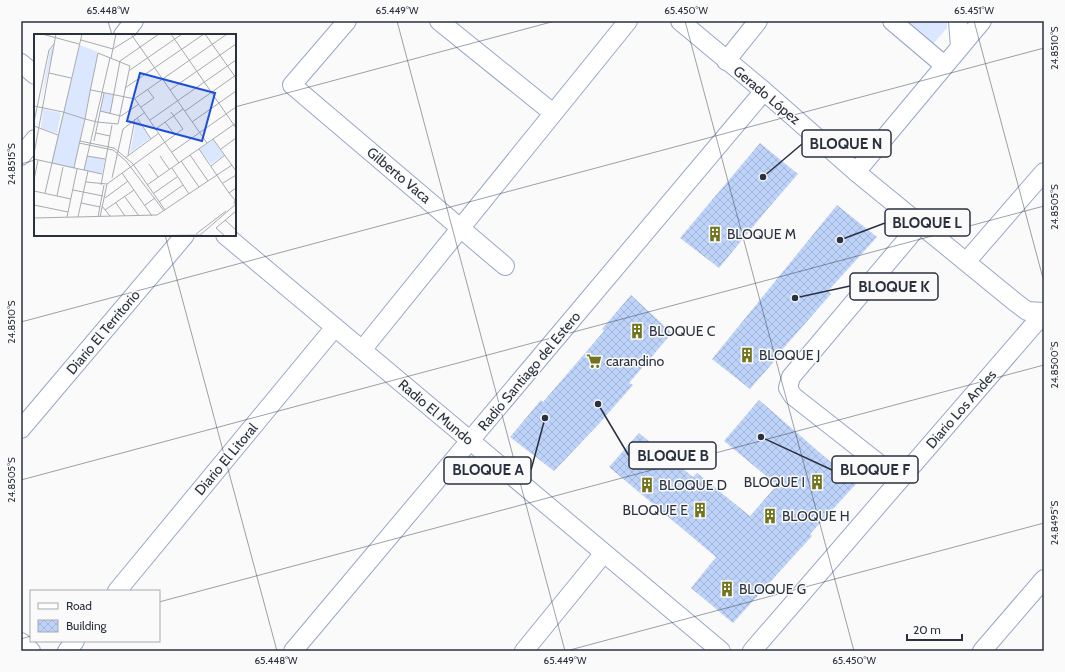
<svg xmlns="http://www.w3.org/2000/svg" width="1065" height="672" font-family="Cabin,sans-serif">
  <defs>
    <pattern id="building-cross-hatch" width="8" height="8" patternUnits="userSpaceOnUse"><rect width="8" height="8" fill="#bed3f9"/><path d="M0 0l8 8M0 8l8-8" fill="none" stroke="#a3b6d6"/></pattern>
  </defs>
  <rect width="100%" height="100%" fill="#fafafa"/>
  <path fill="#dae7fe" d="M906,21H947V28L933,44Z"/>
  <path fill="url(#building-cross-hatch)" d="M760,143L798,174L765,212L719,268L680,238Z
    M837,205L877,237L828,291L831,294L781,351L782,352L750,389L712,359Z
    M631,295L672,333L629,383L633,385L597,426L554,471L510,437L541,400L543,402L604,331L602,329Z
    M759,400L856,484L810,534L812,536L733,623L691,588L716,557L609,467L639,433L693,477L697,473L750,516L777,485L724,441Z"/>
  <g fill="none" stroke-linecap="round" stroke-linejoin="round">
    <g stroke="#96a8c7" stroke-width="20">
      <path id="minor" d="M347,21L292,85L505,266
        M439,21L553,113
        M680,21L764,91L856,172L1015,302L1027,311L1044,312
        M892,21L944,65
        M958,21L960,47
        M123,35L134,21
        M726,61L758,21
        M21,63L35,75
        M21,156L35,139
        M856,172L982,21
        M225,235L721,651
        M966,262L1044,172
        M362,350L628,21
        M21,429L185,235
        M900,480L793,396L788,388L791,377L919,225
        M117,591L335,327
        M21,642L31,651
        M67,651L75,641
        M293,651L764,91
        M524,651L604,553
        M752,651L1044,313
        M982,651L1044,579"/>
    </g>
    <use href="#minor" stroke="#fff" stroke-width="18"/>
  </g>
  <path fill="none" stroke="#2a313e" stroke-width="1" stroke-opacity="0.45" d="M108,21L112,35M397,21L565,651M685,21L854,651M974,21L1044,282M235,107L555,21M21,164L35,160M165,235L277,651M21,322L1044,48M21,480L1044,206M159,602L1044,365M21,639L31,636M566,651L1044,523"/>
  <defs>
    <g id="building-bare" transform="scale(1.2)"><path d="M-4-6H4V6H1V3H-1V6H-4ZM-2.5-4.3h1.7v1.8h-1.7ZM.8-4.3h1.7v1.8H.8ZM-2.5-1h1.7V.8h-1.7ZM.8-1h1.7V.8H.8Z" fill="#71741c" stroke="#fafafa" stroke-width="2.5" paint-order="stroke"/></g>
    <g id="supermarket-bare" transform="scale(1.2)"><path d="M-6-5.5h2.5l.6 2H6L4.5 2H-2.5L-4.4-4H-6ZM-1.5 3.2a1.3 1.3 0 1 0 .1 0ZM3 3.2a1.3 1.3 0 1 0 .1 0Z" fill="#71741c" stroke="#fafafa" stroke-width="2.5" paint-order="stroke"/></g>
  </defs>
  <g fill-rule="evenodd">
    <use href="#building-bare" x="715" y="234"/>
    <use href="#building-bare" x="637" y="331"/>
    <use href="#building-bare" x="747" y="355"/>
    <use href="#supermarket-bare" x="594" y="361"/>
    <use href="#building-bare" x="817" y="482"/>
    <use href="#building-bare" x="647" y="485"/>
    <use href="#building-bare" x="700" y="510"/>
    <use href="#building-bare" x="770" y="516"/>
    <use href="#building-bare" x="727" y="589"/>
  </g>
  <g text-anchor="middle" stroke-width="3" stroke-linejoin="round" paint-order="stroke">
    <g font-size="14" fill="#2a313e" stroke="#fafafa">
      <text transform="translate(767 95) rotate(40)" y="5">Gerado López</text>
      <text transform="translate(399 175) rotate(40)" y="5">Gilberto Vaca</text>
      <text transform="translate(103 332) rotate(-50)" y="5">Diario El Territorio</text>
      <text transform="translate(529 371) rotate(-50)" y="5">Radio Santiago del Estero</text>
      <text transform="translate(961 409) rotate(-49)" y="5">Diario Los Andes</text>
      <text transform="translate(436 412) rotate(40)" y="5">Radio El Mundo</text>
      <text transform="translate(226 459) rotate(-50)" y="5">Diario El Litoral</text>
    </g>
    <g font-size="14" fill="#2a313e" stroke="#fafafa" text-anchor="start">
      <text x="727" y="239">BLOQUE M</text>
      <text x="649" y="336">BLOQUE C</text>
      <text x="759" y="360">BLOQUE J</text>
      <text x="606" y="366">carandino</text>
      <text x="805" y="487" text-anchor="end">BLOQUE I</text>
      <text x="659" y="490">BLOQUE D</text>
      <text x="688" y="515" text-anchor="end">BLOQUE E</text>
      <text x="782" y="521">BLOQUE H</text>
      <text x="739" y="594">BLOQUE G</text>
    </g>
  </g>
  <g transform="translate(34 34)">
    <rect width="202" height="202" fill="#fafafa"/>
    <path d="M46,11L64,18L40,135L17,129ZM53,122L71,125L68,140L50,136Z" fill="#dae7fe"/>
    <path d="M19,13V18L6,71L16,16ZM70,59L80,61L76,80L66,77ZM9,75L27,79L23,99L7,94ZM103,86L116,104L96,119L102,87ZM179,106L190,121L177,130L165,115Z" fill="#dae7fe"/>
    <path fill="none" stroke="#a7aaaf" stroke-width="1" d="M8,0L45,10M97,0L173,109M137,0L202,94M171,0L202,44M47,6L79,15M79,15L103,0M77,24L82,0M96,36L148,0M15,39L37,44M91,54L170,0M57,56L101,65L145,129M136,56L202,10M100,65L193,0M0,72L29,78L51,85L63,88L84,90L96,32L64,19L56,58L51,85L40,133V134M107,73L120,64L114,56M66,77L87,82L105,70M151,77L202,41M76,80L86,27L125,0M103,84L117,105M116,86L202,26M0,88L15,16L20,10M131,88L141,101M158,88L202,57M0,92L24,101M123,94L149,75M62,99L76,102M179,105L202,137M46,107L80,114L91,123L99,130L131,176M60,107L70,59M45,109L79,116L92,127L130,177M165,115L195,159L202,154M187,115L202,104M138,118L202,73M0,120L22,0M94,121L101,85M156,121L174,147M53,122L71,125M126,122L135,135M91,124L125,99M0,125L68,140M147,127L165,153M115,130L124,143M177,132L191,121M138,134L155,160M50,136L76,24M88,139L118,182M78,144L89,95L111,78M0,146L4,126M52,148L73,150L149,95L137,78M189,149L202,141M67,151L78,91M113,151L202,89M39,156L69,162M0,157L37,165M11,159L48,0M120,159L143,143M195,159L201,166L200,170M23,162L29,133M91,163L105,182M71,164L94,147M125,168L149,151M47,169L66,173M82,169L91,182M0,171L34,178M111,171L121,164M68,172L76,182M71,176L100,156M33,183L43,135M44,183L54,137M64,183L70,151M66,183L73,150M0,184L123,181L198,131M191,186L202,196M162,200L192,177M98,202L166,201M165,202L202,170M191,202L182,194L202,177"/>
    <path fill="#1d4ed8" fill-opacity="0.15" stroke="#1d4ed8" stroke-width="2" d="M106,39L181,59L168,107L93,87Z"/>
    <rect width="202" height="202" fill="none" stroke="#2a313e" stroke-width="2"/>
  </g>
  <path fill="none" stroke="#2a313e" stroke-width="1.5" d="M763 177L802 144M840 240L885 223M795 298L850 286M598 404L629 456M761 437L832 470M545 418L531 470"/>
  <g fill="#2a313e" stroke="#fafafa" stroke-width="1.5">
    <circle cx="763" cy="177" r="4"/>
    <circle cx="840" cy="240" r="4"/>
    <circle cx="795" cy="298" r="4"/>
    <circle cx="598" cy="404" r="4"/>
    <circle cx="761" cy="437" r="4"/>
    <circle cx="545" cy="418" r="4"/>
  </g>
  <g fill="#fafafa" stroke="#2a313e" stroke-width="1.5">
    <rect x="802" y="130" width="89" height="27" rx="4"/>
    <rect x="885" y="209" width="85" height="27" rx="4"/>
    <rect x="850" y="273" width="88" height="27" rx="4"/>
    <rect x="629" y="442" width="87" height="27" rx="4"/>
    <rect x="832" y="456" width="86" height="27" rx="4"/>
    <rect x="444" y="457" width="87" height="27" rx="4"/>
  </g>
  <g font-size="15" text-anchor="middle" font-weight="bold" fill="#2a313e">
    <text x="846" y="149">BLOQUE N</text>
    <text x="927" y="228">BLOQUE L</text>
    <text x="894" y="292">BLOQUE K</text>
    <text x="673" y="461">BLOQUE B</text>
    <text x="875" y="475">BLOQUE F</text>
    <text x="488" y="475">BLOQUE A</text>
  </g>
  <rect width="1065" height="672" fill="none" stroke="#fafafa" stroke-width="44"/>
  <rect x="30" y="590" width="130" height="52" fill="#fafafa" stroke="#a7aaaf"/>
  <rect x="38" y="603" width="20" height="6" fill="#ffffff" stroke="#a7aaaf"/>
  <text x="66" y="610" font-size="12" fill="#2a313e">Road</text>
  <rect x="38" y="620" width="20" height="12" fill="url(#building-cross-hatch)" stroke="#a7aaaf"/>
  <text x="66" y="630" font-size="12" fill="#2a313e">Building</text>
  <path d="M907 634v6h55v-6" fill="none" stroke="#2a313e" stroke-width="2"/>
  <text x="913" y="634" font-size="12" fill="#2a313e" stroke="#fafafa" stroke-width="3" paint-order="stroke">20 m</text>
  <rect x="22" y="22" width="1021" height="628" fill="none" stroke="#2a313e" stroke-width="1.5"/>
  <g font-size="10" text-anchor="middle" fill="#2a313e">
    <text x="108" y="14">65.448°W</text>
    <text x="397" y="14">65.449°W</text>
    <text x="686" y="14">65.450°W</text>
    <text x="974" y="14">65.451°W</text>
    <text transform="translate(1054 48) rotate(-90)" y="4">24.8510°S</text>
    <text transform="translate(11 164) rotate(-90)" y="4">24.8515°S</text>
    <text transform="translate(1054 207) rotate(-90)" y="4">24.8505°S</text>
    <text transform="translate(11 322) rotate(-90)" y="4">24.8510°S</text>
    <text transform="translate(1054 365) rotate(-90)" y="4">24.8500°S</text>
    <text transform="translate(11 480) rotate(-90)" y="4">24.8505°S</text>
    <text transform="translate(1054 523) rotate(-90)" y="4">24.8495°S</text>
    <text x="276" y="664">65.448°W</text>
    <text x="565" y="664">65.449°W</text>
    <text x="854" y="664">65.450°W</text>
  </g>
</svg>
